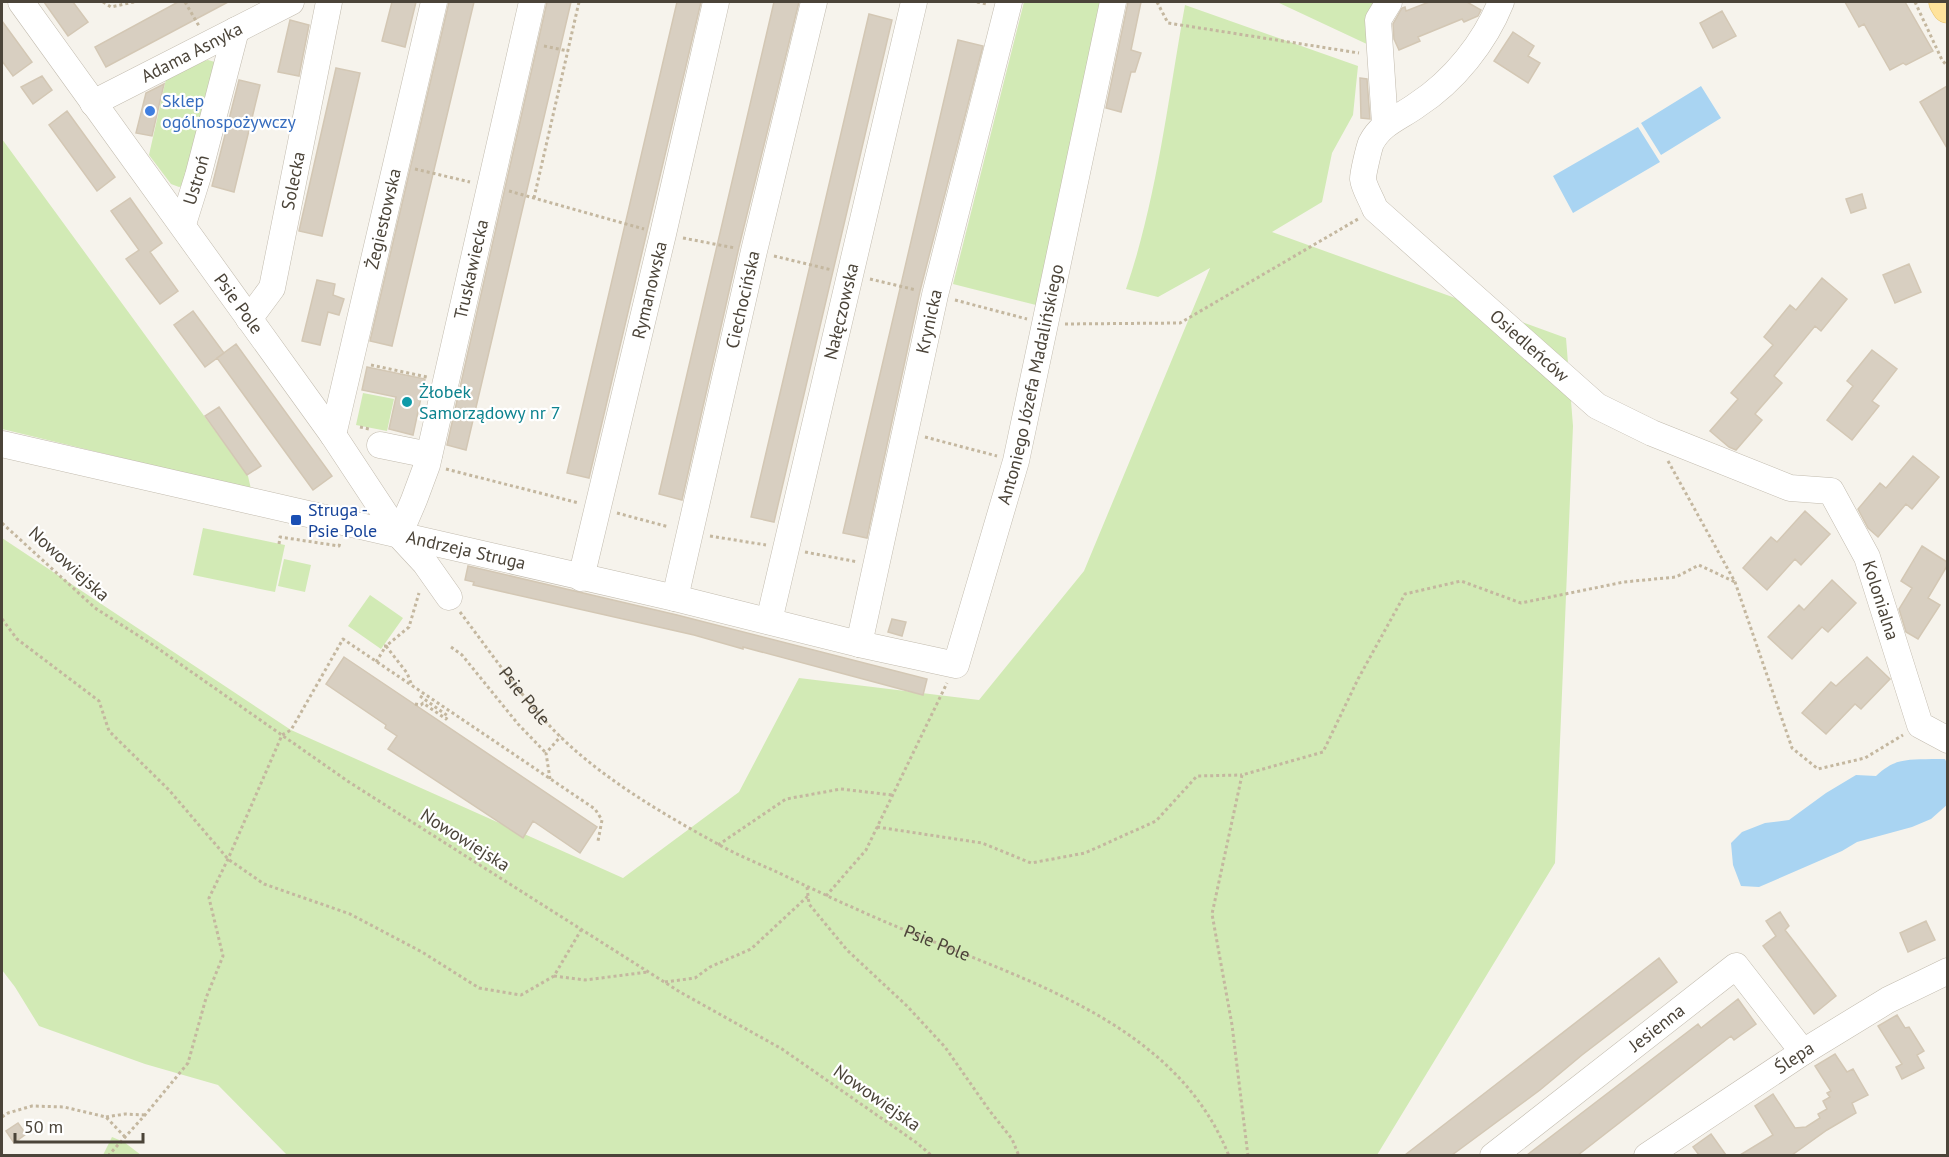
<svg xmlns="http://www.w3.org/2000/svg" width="1949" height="1157" font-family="'PT Sans',sans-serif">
  <rect width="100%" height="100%" fill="#f6f3ec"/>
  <path fill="#d2eab5" d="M1024,2H1102L1048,308L953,284Z
    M1277,2H1376L1371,46Z
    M1185,5L1358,66L1353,115L1332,153L1322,202L1272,232L1566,338L1573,426L1555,863L1377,1155H287L218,1085L145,1064L39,1026L15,987L2,970V538L291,730L623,878L739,792L799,678L979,700L1084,571L1210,268L1158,297L1126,289C1157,199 1168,99 1185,5Z
    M208,60L215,62L188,184L179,187L171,184L149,155L166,79L197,63Z
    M2,139L248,476L251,489L2,429Z
    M363,393L394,399L387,431L356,425Z
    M203,528L285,545L275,592L193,575Z
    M284,559L311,565L305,592L278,586Z
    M370,595L403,618L381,649L348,626Z
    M112,1137L124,1142L141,1155H103Z"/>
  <path fill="#a9d4f2" d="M1701,86L1721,118L1661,155L1641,123Z
    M1638,127L1660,162L1573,213L1553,176Z
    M1932,759H1945L1948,765V804L1931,819L1912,827L1857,842L1842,851L1759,887L1741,886L1733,865L1731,843L1742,832L1765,823L1789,820L1826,793L1856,775L1876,776C1895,758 1906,760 1932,759Z"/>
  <path fill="#d8cfc1" stroke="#d3c7b4" stroke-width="1.5" d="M44,2H73L88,22L68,36Z
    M178,2H228L106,67L95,47Z
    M392,2H416L405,47L382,41Z
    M449,2H474L392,346L370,341Z
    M547,2H571L466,450L447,445Z
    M677,2H701L589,478L567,473Z
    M774,2H799L739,247L682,500L659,494Z
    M1128,2H1141L1131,50L1141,53L1135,72H1131L1121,112L1106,108Z
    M1429,2H1467L1481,10L1478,16L1464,22L1462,19L1418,37L1420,41L1399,50L1394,39L1393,24L1402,8L1405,7L1406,11Z
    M1845,2H1905L1933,51L1906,65L1903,63L1890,70L1864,24L1859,27Z
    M1722,11L1736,36L1713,48L1700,23Z
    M869,14L892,20L774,522L751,517Z
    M290,20L309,25L299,76L278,72Z
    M2,21L32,62L13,76L2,61Z
    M1513,32L1534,46L1528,56L1540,63L1528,83L1494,61Z
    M958,40L983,46L920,291L867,538L843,533Z
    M336,68L360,73L322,236L299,231Z
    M42,76L52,90L33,104L21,87Z
    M1360,78L1367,79L1370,119L1361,118Z
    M239,80L260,85L234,192L212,186Z
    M164,84L152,136L136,133L146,93Z
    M1947,86V148L1920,102Z
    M67,111L115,177L97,191L49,125Z
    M1862,194L1866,208L1851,213L1846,199Z
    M130,198L162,243L150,252L178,291L160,304L126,259L139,250L111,211Z
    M1909,264L1921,292L1895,303L1883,275Z
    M1822,278L1847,299L1821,331L1815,326L1774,376L1782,383L1755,414L1762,420L1736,450L1729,447L1710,431L1738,399L1731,393L1773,345L1764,337L1790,305L1796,310Z
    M317,280L335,284L333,295L344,299L339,315L328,312L320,345L302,341Z
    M193,311L224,353L205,367L174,325Z
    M236,344L332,476L313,490L217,358Z
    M1872,350L1897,369L1872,401L1879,406L1852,440L1827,420L1853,386L1847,381Z
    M367,367L425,379L413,435L389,429L396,397L362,390Z
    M219,407L261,466L247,475L205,416Z
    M1913,456L1939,477L1912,509L1906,504L1878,537L1868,528L1858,509L1880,483L1886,488Z
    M1805,511L1830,534L1801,565L1795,559L1767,590L1743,568L1771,537L1777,542Z
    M1922,546L1947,562V566L1928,598L1940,605L1918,639L1906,632L1899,609L1912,588L1901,581Z
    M468,566L677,615L927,679L923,695L743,647V649L694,635L473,585L474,582L465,580Z
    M1832,580L1856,603L1828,632L1822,627L1792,659L1768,637L1799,605L1804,610Z
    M892,619L906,622L902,636L888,632Z
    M344,657L597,827L580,853L533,821L523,838L388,749L397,736L385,728L386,725L326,684Z
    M1867,657L1890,679L1861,709L1855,704L1826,734L1802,713L1831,682L1836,686Z
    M1780,912L1789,926L1785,930L1836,996L1814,1014L1763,946L1776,936L1766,921Z
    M1926,921L1935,940L1908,952L1900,933Z
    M1659,958L1677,982L1582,1055L1540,1090L1452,1155H1405Z
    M1738,999L1756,1024L1734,1040L1731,1036L1578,1155H1527L1698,1024L1701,1028Z
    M1897,1015L1905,1028L1909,1027L1924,1051L1917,1055L1924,1068L1902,1079L1896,1067L1902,1064L1878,1026Z
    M1835,1054L1847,1072L1853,1069L1868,1095L1852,1103L1856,1113L1827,1130L1792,1155H1740L1773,1135L1755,1106L1773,1094L1795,1128L1806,1127L1820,1118L1818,1114L1827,1109L1823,1101L1830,1097L1827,1093L1831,1091L1815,1066Z
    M18,1123L26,1134L14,1143L6,1131Z
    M1711,1134L1726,1155H1699L1693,1147Z"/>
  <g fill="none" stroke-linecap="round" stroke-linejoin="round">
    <g stroke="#c2bbae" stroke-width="27">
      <g id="minor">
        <path id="s2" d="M21,2L333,435L399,535L425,563L449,597"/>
        <path id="s3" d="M1501,2C1485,42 1454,81 1417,105C1401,117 1381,123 1371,143C1369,148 1363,173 1363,179C1364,188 1372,200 1375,209L1597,406L1652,433L1790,488L1831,491L1867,557L1920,725L1948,740"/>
        <path id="s4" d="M93,103L291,2"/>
        <path d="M1385,124L1378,20L1389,2"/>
        <path id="s5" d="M183,224L198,176L236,30"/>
        <path id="s6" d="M249,319L272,288L329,2"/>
        <path id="s7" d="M333,435L434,2"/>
        <path id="s8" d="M2,444L675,598L859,644L956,665L1016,461L1113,2"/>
        <path d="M380,445L429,455"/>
        <path id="s9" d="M399,535L414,500L427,465L532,2"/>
        <path id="s10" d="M581,578L663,234L716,2"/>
        <path id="s11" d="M675,598L754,251L814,2"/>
        <path id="s12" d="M769,621L914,2"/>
        <path id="s13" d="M859,644L935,295L1009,2"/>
        <path id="s14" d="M1493,1156L1736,966L1803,1052"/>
        <path id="s15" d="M1647,1156L1803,1052L1888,1000L1948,971"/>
      </g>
    </g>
    <g stroke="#e6c16a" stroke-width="33">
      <path id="major" d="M1945,2L1948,7"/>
    </g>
    <g stroke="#c4b79f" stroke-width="3" stroke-dasharray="3 3" stroke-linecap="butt">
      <path d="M103,2L111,7L134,2"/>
      <path d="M185,2L199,26"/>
      <path d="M977,2L987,4"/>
      <path d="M1157,2L1168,23L1359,53"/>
      <path d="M1915,2L1942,60L1948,67"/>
      <path d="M544,46L568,51"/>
      <path d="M415,169L470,182"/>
      <path d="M509,191L644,229"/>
      <path d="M534,198L579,2"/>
      <path d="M683,238L735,248"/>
      <path d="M774,256L832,270"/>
      <path d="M870,279L916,290"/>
      <path d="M955,300L1027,319"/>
      <path d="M1065,324L1180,323L1358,219"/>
      <path d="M371,365L427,377"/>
      <path d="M360,427L369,429"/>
      <path d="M925,437L997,456"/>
      <path d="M1668,461L1735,582L1792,748L1818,769L1865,758L1903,735"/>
      <path d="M446,469L579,503"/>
      <path d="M617,513L669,527"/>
      <path d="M2,523L95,608L153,645L349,782L680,992L782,1049L917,1143L932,1156"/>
      <path d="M710,536L766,545"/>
      <path d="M279,544L280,537L339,546L340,543"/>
      <path d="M805,552L858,562"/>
      <path id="s1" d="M460,612C488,649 515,688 547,723C593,773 656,810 716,843C735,854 757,863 777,872C827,896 876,919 927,939C1042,986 1179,1030 1229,1156"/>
      <path d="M2,619L17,639L99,701L109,731L169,790L228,859L264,884L350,914L422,952L479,988L521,995L554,976L581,930"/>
      <path d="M451,647L462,655L518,724L546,753"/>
      <path d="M376,662L386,646H384"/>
      <path d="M411,683L407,673L386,646L409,627L419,593"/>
      <path d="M415,704L421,705L423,703L446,719L448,716L420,696"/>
      <path d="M550,779L546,753L561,736"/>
      <path d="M877,827L982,843L1031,863L1085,853L1156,821L1197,776L1242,775"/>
      <path d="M718,845L786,799L841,789L892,795"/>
      <path d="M807,887L809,904L847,950L907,1006L945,1047L989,1110L1012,1139L1019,1156"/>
      <path d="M826,896L866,850L947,683"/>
      <path d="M554,976L585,980L648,972"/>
      <path d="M665,982L695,978L710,967L751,949L808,896"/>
      <path d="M2,1117L8,1113L32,1106L64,1107L106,1117L125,1137"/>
      <path d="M106,1117L125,1114L145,1115"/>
      <path d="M108,1156L145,1115L188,1063L206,998L223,956L209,898L228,859L282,735L291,730L343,639L595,809L602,820L598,841"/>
      <path d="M1248,1156L1232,1025L1212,914L1242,775L1323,752L1358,679L1405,594L1461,581L1521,603L1624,582L1676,577L1699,565L1735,582"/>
    </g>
    <use href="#minor" stroke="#fff" stroke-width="26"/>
    <use href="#major" stroke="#ffe39c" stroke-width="32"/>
  </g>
  <circle fill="#3f7fe0" stroke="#fff" stroke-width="2" cx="150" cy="111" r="6"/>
  <circle fill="#0f9aa8" stroke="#fff" stroke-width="2" cx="407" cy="402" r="6"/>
  <rect fill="#1a4fb4" stroke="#fff" stroke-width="2" x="290" y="514" width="12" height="12" rx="3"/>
  <g text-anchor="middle" stroke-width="4.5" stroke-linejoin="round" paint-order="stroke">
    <g font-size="18" fill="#4b4439" stroke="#fff">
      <text dy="6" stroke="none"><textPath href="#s4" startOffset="111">Adama Asnyka</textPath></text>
      <text dy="6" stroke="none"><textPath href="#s5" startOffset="46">Ustroń</textPath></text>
      <text dy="6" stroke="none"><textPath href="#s6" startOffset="148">Solecka</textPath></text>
      <text dy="6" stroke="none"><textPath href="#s7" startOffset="222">Żegiestowska</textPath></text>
      <text dy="6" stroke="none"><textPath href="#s9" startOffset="276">Truskawiecka</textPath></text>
      <text dy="6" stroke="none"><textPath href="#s10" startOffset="296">Rymanowska</textPath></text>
      <text dy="6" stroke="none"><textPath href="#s11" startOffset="306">Ciechocińska</textPath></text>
      <text dy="6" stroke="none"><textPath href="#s2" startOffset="372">Psie Pole</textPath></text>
      <text dy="6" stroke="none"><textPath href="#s12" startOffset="318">Nałęczowska</textPath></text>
      <text dy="6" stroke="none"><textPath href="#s13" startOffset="330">Krynicka</textPath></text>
      <text dy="6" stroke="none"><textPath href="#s3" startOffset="471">Osiedleńców</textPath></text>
      <text dy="6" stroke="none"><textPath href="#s8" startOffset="1270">Antoniego Józefa Madalińskiego</textPath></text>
      <text dy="6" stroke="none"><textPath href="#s8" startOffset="476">Andrzeja Struga</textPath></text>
      <text transform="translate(69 564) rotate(42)" y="6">Nowowiejska</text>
      <text dy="6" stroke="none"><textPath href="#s3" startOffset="933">Kolonialna</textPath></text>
      <text dy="6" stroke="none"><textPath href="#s1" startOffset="106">Psie Pole</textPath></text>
      <text transform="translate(465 840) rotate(32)" y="6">Nowowiejska</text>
      <text dy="6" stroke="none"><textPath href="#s1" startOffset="592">Psie Pole</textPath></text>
      <text dy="6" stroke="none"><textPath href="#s14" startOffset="208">Jesienna</textPath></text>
      <text dy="6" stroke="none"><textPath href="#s15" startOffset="177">Ślepa</textPath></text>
      <text transform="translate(877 1098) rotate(35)" y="6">Nowowiejska</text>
    </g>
    <g font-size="18" fill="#366cbe" stroke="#fff" text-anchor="start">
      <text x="162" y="107">Sklep<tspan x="162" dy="21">ogólnospożywczy</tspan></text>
    </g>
    <g font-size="18" fill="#0d838f" stroke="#fff" text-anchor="start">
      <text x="419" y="398">Żłobek<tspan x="419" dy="21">Samorządowy nr 7</tspan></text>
    </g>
    <g font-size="18" fill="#164399" stroke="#fff" text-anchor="start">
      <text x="308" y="516">Struga -<tspan x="308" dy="21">Psie Pole</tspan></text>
    </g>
  </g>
  <rect width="1949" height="1157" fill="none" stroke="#4b4439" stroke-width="6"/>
  <path d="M15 1133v9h128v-9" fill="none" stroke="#4b4439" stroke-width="3"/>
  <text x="24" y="1133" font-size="18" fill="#4b4439" stroke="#ffffff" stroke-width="4.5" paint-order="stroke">50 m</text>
</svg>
